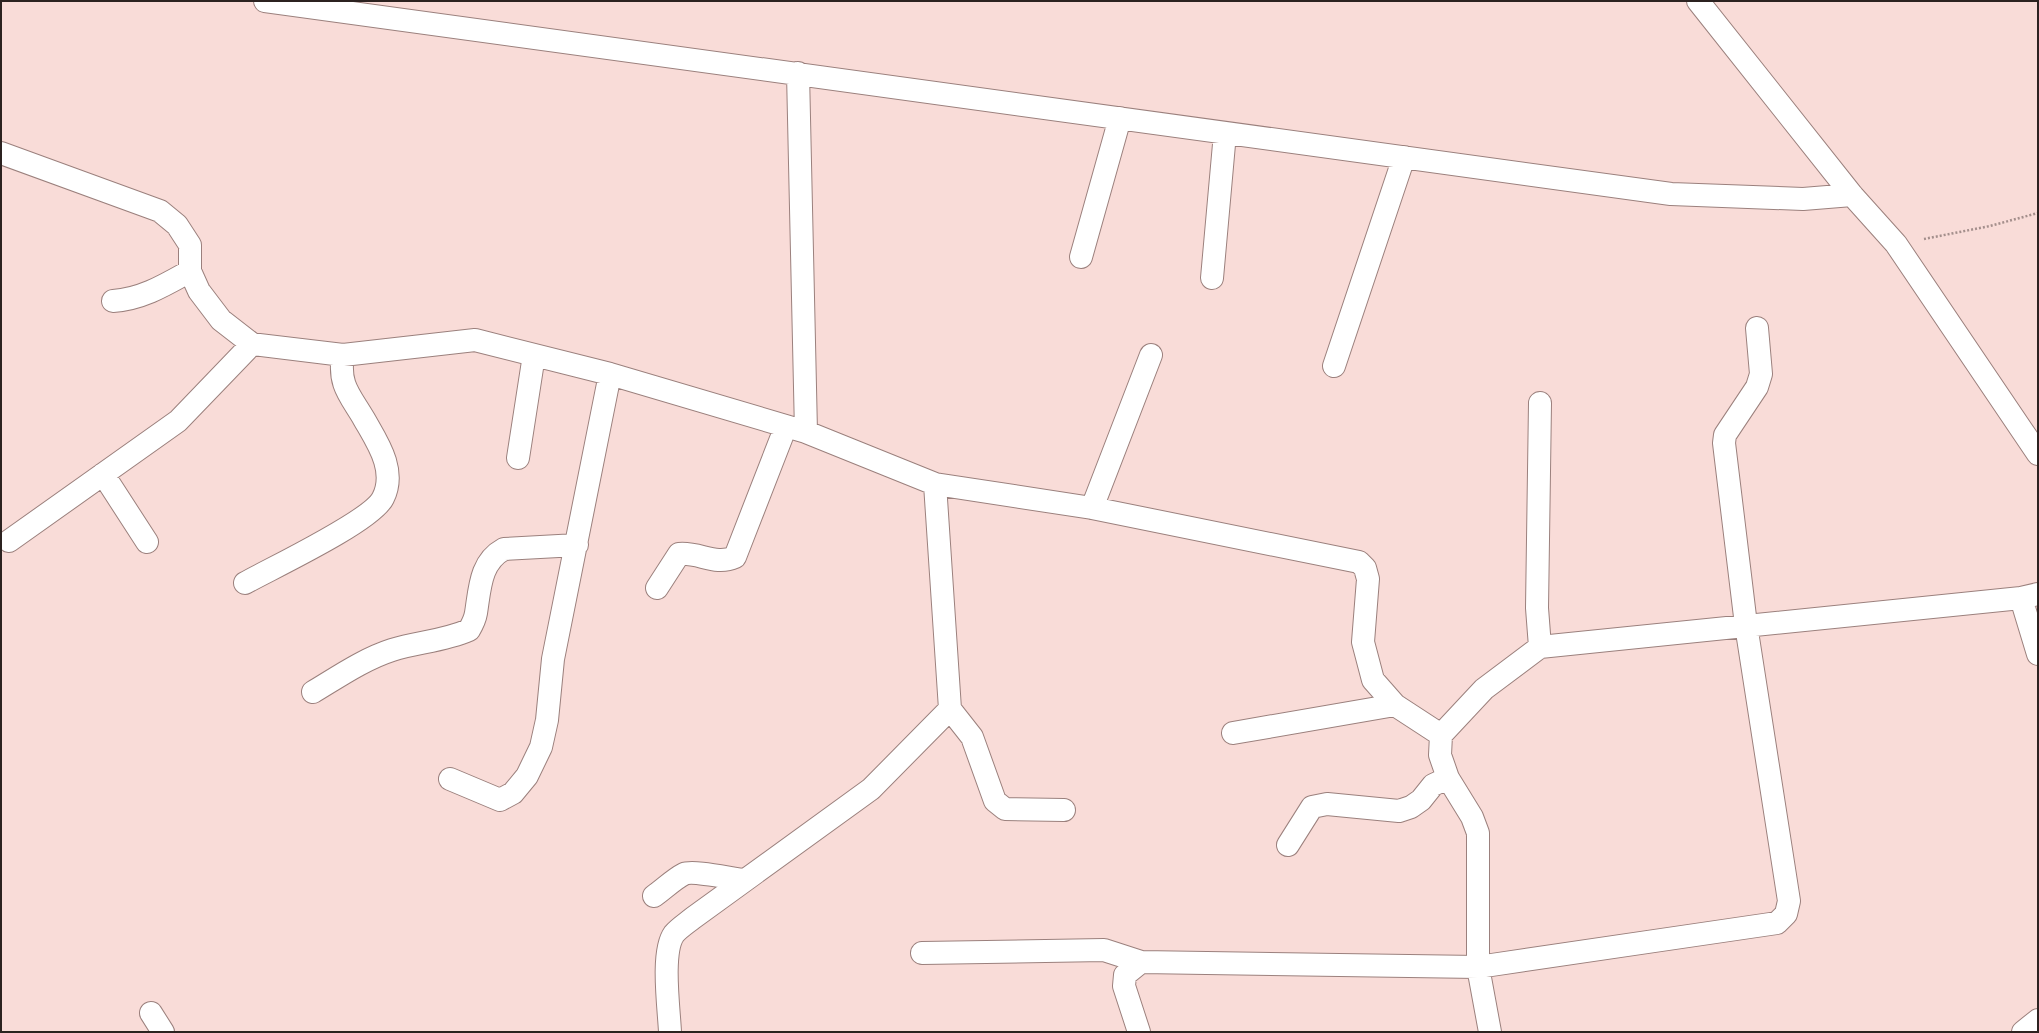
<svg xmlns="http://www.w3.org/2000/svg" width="2039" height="1033" font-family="Mulish,sans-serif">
  <rect width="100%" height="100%" fill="#f9dcd8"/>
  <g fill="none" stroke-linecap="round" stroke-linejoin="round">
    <g stroke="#9b807d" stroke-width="24">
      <path id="minor" d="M265,1L1671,194L1803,199L1852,195
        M1698,1L1852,195L1896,244L2038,454
        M798,73L806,432
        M1,153L160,211L177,225L190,245V271L199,291L221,320L252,344L343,355L475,340L610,374L806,432L935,484L1092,508L1359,562L1365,568L1368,579L1363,642L1373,680L1395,705L1441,735
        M1081,257L1120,118
        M1212,278L1225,133
        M113,301C142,299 165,285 190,271
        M1334,366L1404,157
        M518,458L534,355
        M103,474L147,542
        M1092,508L1151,355
        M9,541L178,421L252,344
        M245,583C272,568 372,521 383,498C397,470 377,442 364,419C350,395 338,385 343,355
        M657,588L679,554C700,552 715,566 735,557L786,426
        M2021,598L2038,654
        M1540,647L1537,608L1540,403
        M313,692C338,677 364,659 392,650C418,642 444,641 469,630C472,625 475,619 476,613C480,588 480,562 504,549L577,545
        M950,709L972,737L995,801L1005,809L1064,810
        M1233,733L1395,705
        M450,779L500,800L513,793L527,776L541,747L547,720L553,659L610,374
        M1288,845L1312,807L1327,804L1399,811L1411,807L1421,800L1433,785L1448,778
        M654,896C664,889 674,879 684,874C693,870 733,879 745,880
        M922,953L1104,950L1141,962
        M151,1013L163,1032
        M670,1032C669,1009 661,952 674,934C679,928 687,923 693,918L871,789L950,709L935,484
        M1139,1032L1124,986L1125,975L1141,962L1478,967L1777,923L1786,914L1789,901L1746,625L1724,443L1725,435L1757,387L1761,374L1757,328
        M1490,1032L1478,967V833L1472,817L1448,778L1440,755L1441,735L1484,689L1540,647L2021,598L2038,594
        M2023,1032L2038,1020"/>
    </g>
    <path stroke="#a48f8c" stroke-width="2.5" stroke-dasharray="2 2" stroke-linecap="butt" d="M1924,239L1990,226L2038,213"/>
    <use href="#minor" stroke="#fff" stroke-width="22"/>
  </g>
  <rect width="2039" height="1033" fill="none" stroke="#2c2220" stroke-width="4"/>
</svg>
